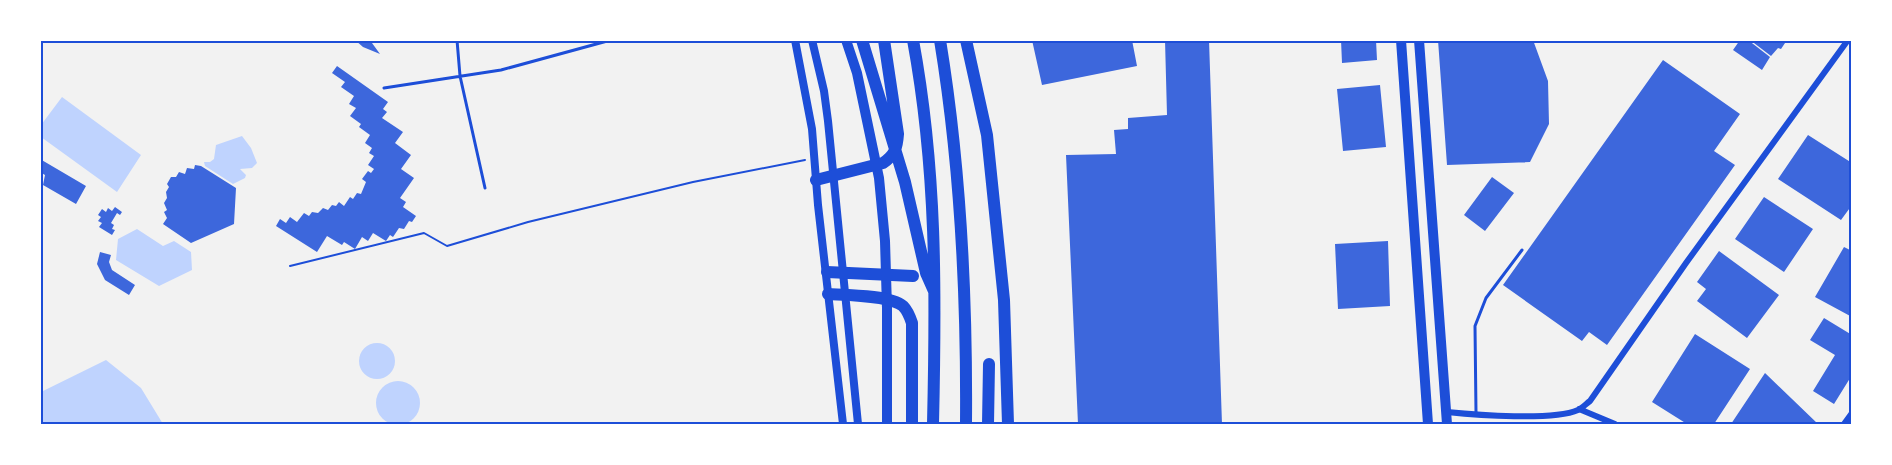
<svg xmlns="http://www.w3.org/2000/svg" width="1892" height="465" font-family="'Asap Condensed',sans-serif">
  <rect width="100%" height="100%" fill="#f2f2f2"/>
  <path fill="#bfd3fe" d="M62,97L141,155L117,192L41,137V125Z
    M242,136L251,148L257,163L252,168L240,169L246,175L245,178L233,184L205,166L204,162H210L214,159L216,145Z
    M137,229L163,246L174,241L191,252L192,270L159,286L116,260L118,239Z
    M359 361a18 18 0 1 1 36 0a18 18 0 1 1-36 0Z
    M106,360L141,388L163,424H41V392Z
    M376 403a22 22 0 1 1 44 0a22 22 0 1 1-44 0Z"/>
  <path fill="#3d67dc" d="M355,40H374L372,43L380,54L363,47Z
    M1032,40H1132L1137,66L1042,85Z
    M1165,40H1209L1222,424H1078L1066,155L1116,154L1114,130L1128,129V118L1167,115Z
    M1341,40H1376L1377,60L1342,63Z
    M1438,40H1533L1548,81L1549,124L1530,162L1447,165Z
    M1740,40H1748L1770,57L1762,70L1733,50Z
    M1750,40H1787L1781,49L1778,48L1771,56Z
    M1663,60L1740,114L1714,151L1735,165L1607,345L1589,332L1582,341L1503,285Z
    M337,66L388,102L383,109L387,112L382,118L403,132L395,143L411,155L401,169L414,178L400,198L406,202L403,207L416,216L412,222L409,221L404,229L399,228L393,237L390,235L386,241L373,233L368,241L362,237L355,249L344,242L342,245L327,236L317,252L276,226L280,219L286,223L290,217L297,222L304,213L309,216L312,212L318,213L323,208L328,210L332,205L336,206L339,202L344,206L350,197L353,199L357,193L361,194L366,182L362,179L368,171L371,173L374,169L368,165L374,156L369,153L372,148L365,143L370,135L359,127L361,124L350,116L356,108L349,104L354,96L341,87L345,82L332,73Z
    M1380,85L1386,147L1343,151L1337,89Z
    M1808,135L1852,163V205L1841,220L1778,179Z
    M40,159L86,186L76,204L43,185L45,175L40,172Z
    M195,165L201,166L236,188L234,224L191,243L163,224L167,218L164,212L167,210L164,203L167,198L166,192L169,187L167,184L171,177H176L179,172L185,174L187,168L194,169Z
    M1492,177L1514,193L1485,231L1464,215Z
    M1764,197L1813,229L1784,272L1735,239Z
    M115,207L122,212L120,215L117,213L111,223L114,225L112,229L115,230L112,235L99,227L102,223L98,221L101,217L98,215L102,209L106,212L108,208L112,211Z
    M1388,241L1390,306L1338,309L1335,244Z
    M1844,247L1852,251V317L1815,297Z
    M1719,251L1779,295L1747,338L1697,301L1706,289L1697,282Z
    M100,252L111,255L109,262L112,270L135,285L129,295L105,280L97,264Z
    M1824,318L1852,335V375L1834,404L1813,391L1835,355L1810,340Z
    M1695,334L1750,369L1714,424H1687L1652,402Z
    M1765,373L1818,424H1731Z"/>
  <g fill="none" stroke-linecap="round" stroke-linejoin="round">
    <path stroke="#1d4ed8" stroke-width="2" d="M290,266L424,233L447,246L528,222L693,182L805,160"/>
    <path stroke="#1d4ed8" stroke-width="3" d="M457,40L460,76L485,188
      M384,88L501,70L611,40
      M1476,413L1475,326L1486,298L1522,250"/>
    <path stroke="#1d4ed8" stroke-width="6" d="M1579,409L1615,424
      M1447,412C1476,415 1553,421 1578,410C1582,408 1586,404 1590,401L1686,263L1848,40
      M1844,424L1852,413"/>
    <path stroke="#1d4ed8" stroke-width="8" d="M795,40L812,129L818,205L843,424
      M812,40L824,91L828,121L858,424"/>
    <path stroke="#1d4ed8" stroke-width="10" d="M846,40L857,73L879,178L885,241L887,308V424
      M1401,40L1428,424
      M1419,40L1447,424"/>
    <path stroke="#1d4ed8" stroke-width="12" d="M862,40L905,182L926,273L934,291
      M913,40C937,170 936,293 933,424
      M940,40C961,168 967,296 966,424
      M966,40L987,135L1004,300L1008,424
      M816,180L883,163C895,155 897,148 898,134L884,40
      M827,272L913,276
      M828,294C846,295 890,295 903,306C908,311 910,317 912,323V424
      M988,424L989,364"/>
  </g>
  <rect width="1892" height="465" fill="none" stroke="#ffffff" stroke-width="84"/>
  <rect x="42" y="42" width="1808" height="381" fill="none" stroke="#1d4ed8" stroke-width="2"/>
</svg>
